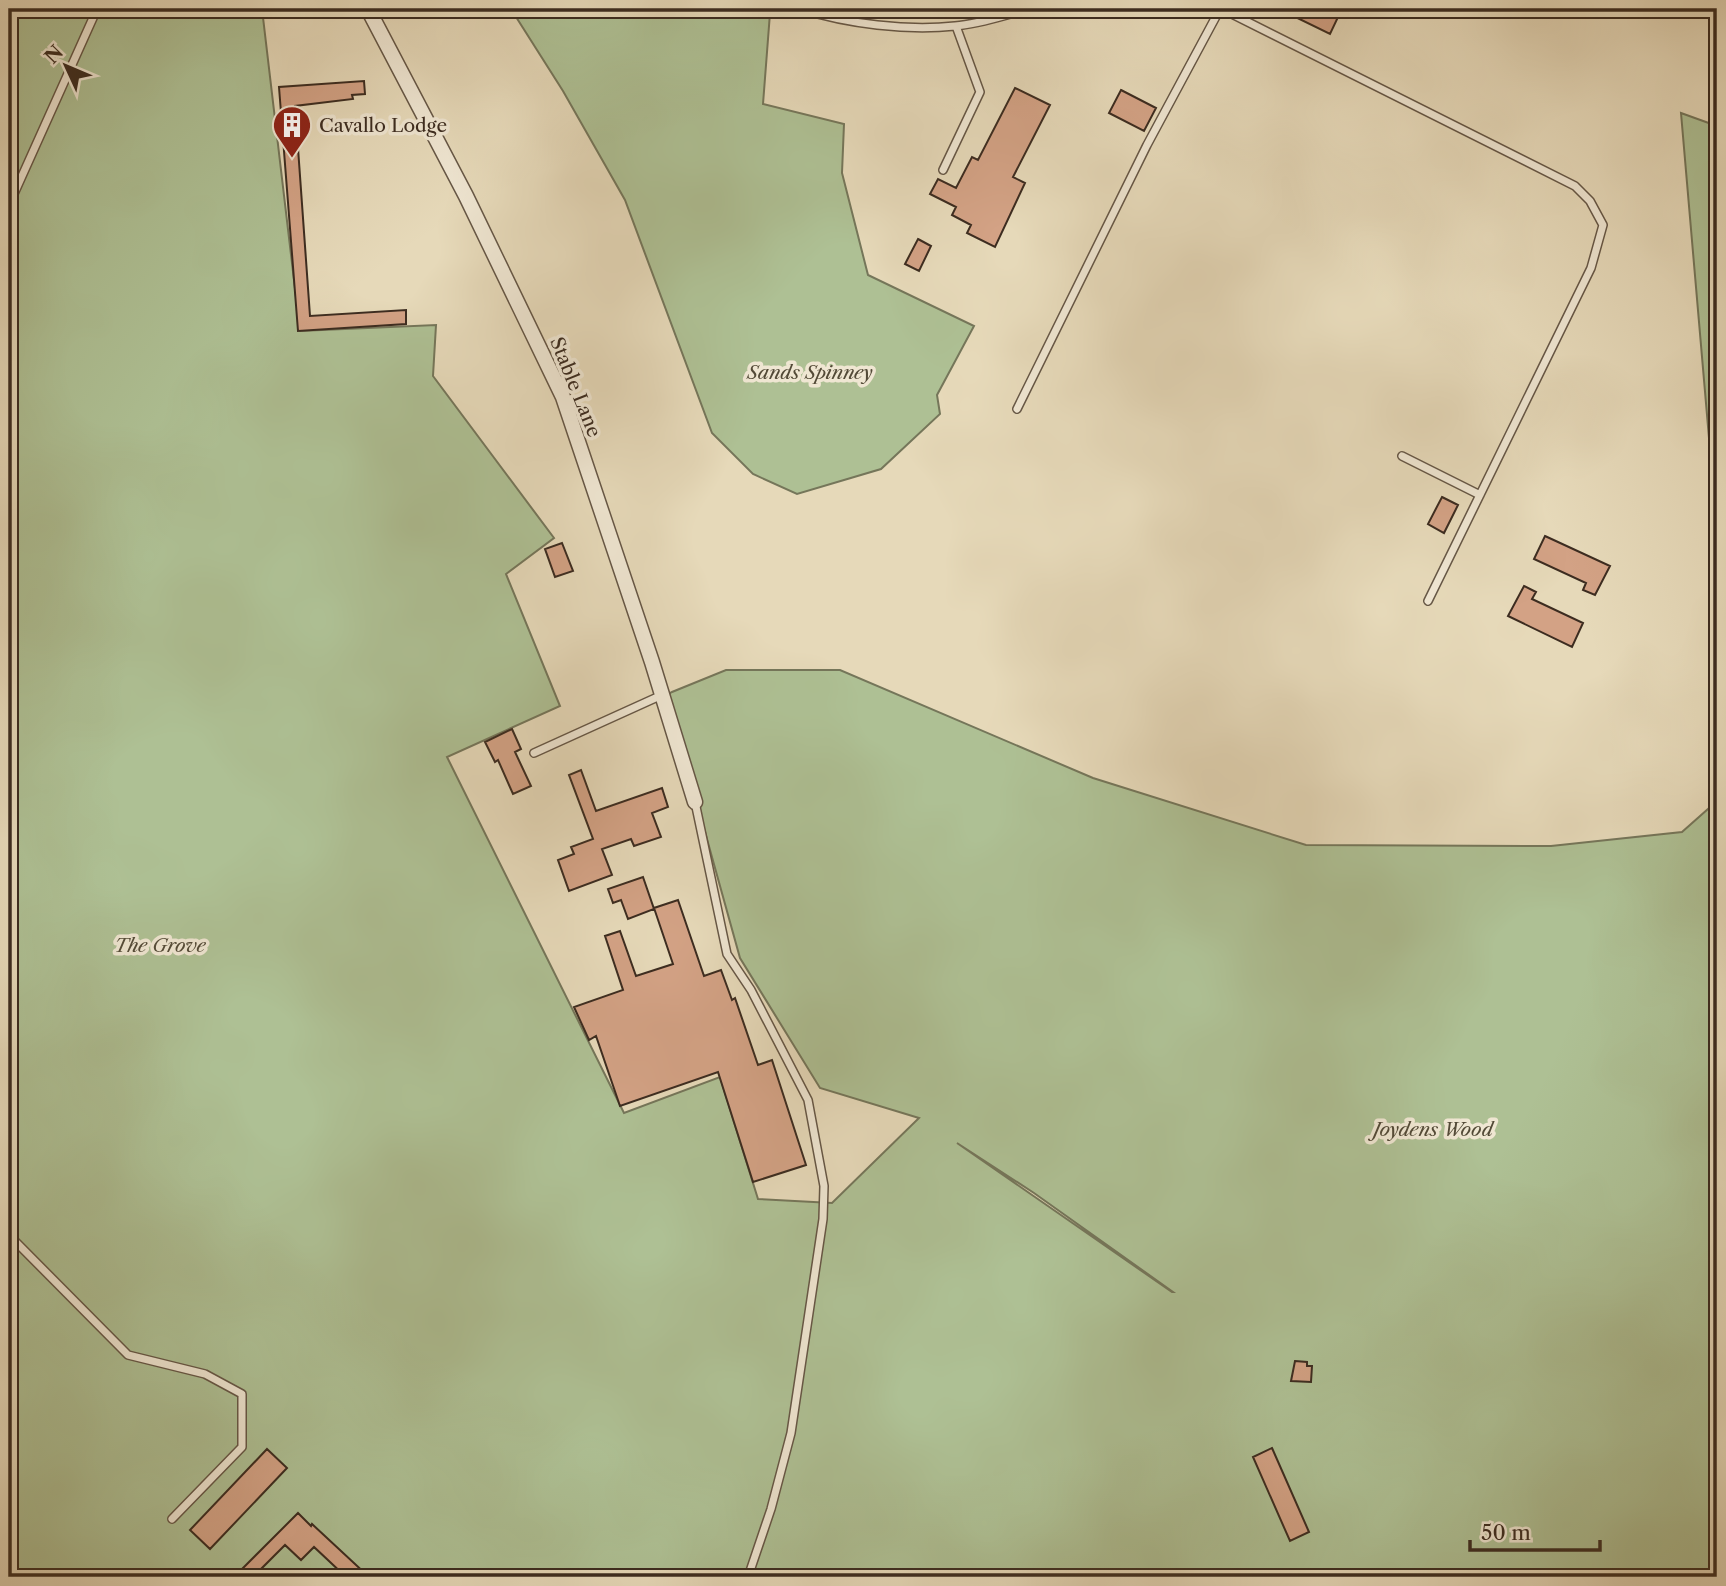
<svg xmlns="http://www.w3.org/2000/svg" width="1726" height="1586" font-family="'Libre Caslon Text',serif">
  <rect width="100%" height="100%" fill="#e6d9b9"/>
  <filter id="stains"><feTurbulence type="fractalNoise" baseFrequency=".00286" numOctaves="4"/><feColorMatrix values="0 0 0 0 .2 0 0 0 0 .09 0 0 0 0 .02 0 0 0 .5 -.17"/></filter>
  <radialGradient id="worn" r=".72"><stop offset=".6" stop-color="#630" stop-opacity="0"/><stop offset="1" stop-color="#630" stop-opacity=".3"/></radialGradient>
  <path fill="#aec094" stroke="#75765a" stroke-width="2" fill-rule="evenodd" d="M9,9H262L300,331L436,325L433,376L554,538L506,574L560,706L447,757L624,1113L720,1077L758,1199L832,1203L919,1118L820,1088L740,958L667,695L672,692L726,670H840L1093,778L1306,845L1551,846L1682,832L1717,801V1577H9ZM957,1143L1034,1193L1173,1292H1172Z
    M511,9H763L770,13L763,104L844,124L842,173L868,275L974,326L937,395L940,414L881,469L797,494L753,474L712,433L625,200L563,91Z
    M1681,113L1717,126V531Z"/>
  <path fill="#d3a285" stroke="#3c2c20" stroke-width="2" d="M1279,9H1326L1339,15L1330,34Z
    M364,81L365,94L352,95L353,99L295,106L310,316L406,310V324L298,331L279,87Z
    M1015,88L1050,105L1013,177L1025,183L995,247L967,233L971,225L952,215L956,207L930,194L938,179L956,188L972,157L978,160Z
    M1121,90L1156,108L1144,131L1109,113Z
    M918,239L931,246L919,271L905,264Z
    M1442,497L1458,505L1444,533L1428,524Z
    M1545,536L1610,566L1595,595L1583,590L1586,583L1534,559Z
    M562,543L573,571L555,577L545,549Z
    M1524,586L1536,592L1532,599L1583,623L1572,647L1508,616Z
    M512,729L521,749L515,752L531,786L513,794L498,760L495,762L485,742Z
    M581,770L596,811L662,788L668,807L652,813L661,837L634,846L631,839L602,849L612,875L569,891L558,860L574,854L571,847L593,839L569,775Z
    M643,877L654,909L628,919L621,900L613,903L608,889Z
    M678,900L704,976L721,970L732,1000L735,998L758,1065L772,1060L806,1165L753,1182L718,1072L620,1106L596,1036L589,1040L574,1007L623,990L605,936L620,931L636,976L673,964L654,908Z
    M1295,1361L1307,1362V1366H1312L1311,1382L1291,1381Z
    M1272,1448L1309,1532L1290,1541L1253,1457Z
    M267,1449L287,1468L210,1549L190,1530Z
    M298,1513L311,1526L312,1524L369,1577H346L314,1547L301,1560L285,1545L253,1577H234Z"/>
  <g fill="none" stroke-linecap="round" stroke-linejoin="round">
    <g stroke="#665746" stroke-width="10">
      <path id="lane" d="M801,9C847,24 907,31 955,26C980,24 1005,15 1029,9
        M1222,9L1575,186L1590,201L1603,225L1591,268L1428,601
        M943,170L980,92L956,26
        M9,205L97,9
        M1017,409L1147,145L1220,9
        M1402,456L1480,495
        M534,753L662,695
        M695,802L727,954L751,990L808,1100L824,1186L823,1219L791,1433L771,1509L748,1577
        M9,1235L128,1355L205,1374L242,1394V1447L172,1519"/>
    </g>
    <g stroke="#665746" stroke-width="17">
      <path id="street" d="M368,9L466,196L563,397L652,662L695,802"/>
    </g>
    <use href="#lane" stroke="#efe6d2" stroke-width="7"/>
    <use href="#street" stroke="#efe6d2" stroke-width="14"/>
  </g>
  <defs>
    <g id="building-pin" transform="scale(2.0125)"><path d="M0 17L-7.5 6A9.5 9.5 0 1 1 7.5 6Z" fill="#8f2418" stroke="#efe6d2"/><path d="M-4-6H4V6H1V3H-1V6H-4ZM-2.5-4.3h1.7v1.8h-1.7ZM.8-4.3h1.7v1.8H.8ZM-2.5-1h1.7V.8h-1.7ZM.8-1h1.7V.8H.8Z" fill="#fff"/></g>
  </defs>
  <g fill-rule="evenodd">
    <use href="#building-pin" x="292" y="125"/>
  </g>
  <g text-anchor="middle" stroke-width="7" stroke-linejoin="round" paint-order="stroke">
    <g font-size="19" fill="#3c2c20" stroke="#efe6d2" text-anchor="start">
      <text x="319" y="132">Cavallo Lodge</text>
    </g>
    <g font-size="19" font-style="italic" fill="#534a37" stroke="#efe6d2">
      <text x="810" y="379">Sands Spinney</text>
      <text x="160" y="952">The Grove</text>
      <text x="1433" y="1136">Joydens Wood</text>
    </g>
    <g font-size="19" fill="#3c2c20" stroke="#efe6d2">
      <text transform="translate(576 387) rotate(68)" y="7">Stable Lane</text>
    </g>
  </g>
  <rect width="1726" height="1586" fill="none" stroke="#e6d9b9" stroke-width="35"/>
  <rect x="10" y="10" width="1705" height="1565" fill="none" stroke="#3c2c20" stroke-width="3.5"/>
  <rect x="18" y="18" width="1691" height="1551" fill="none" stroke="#3c2c20" stroke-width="2"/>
  <g transform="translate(66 66) rotate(314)" stroke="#efe6d2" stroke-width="5" paint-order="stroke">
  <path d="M0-5L12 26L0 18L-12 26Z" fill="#3c2c20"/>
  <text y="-10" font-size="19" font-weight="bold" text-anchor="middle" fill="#3c2c20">N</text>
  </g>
  <path d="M1470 1540v10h130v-10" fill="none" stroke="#3c2c20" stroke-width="3.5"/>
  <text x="1481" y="1540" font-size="21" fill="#3c2c20" stroke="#efe6d2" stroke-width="5" paint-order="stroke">50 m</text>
  <rect width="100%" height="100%" filter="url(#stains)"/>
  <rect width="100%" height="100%" fill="url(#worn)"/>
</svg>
